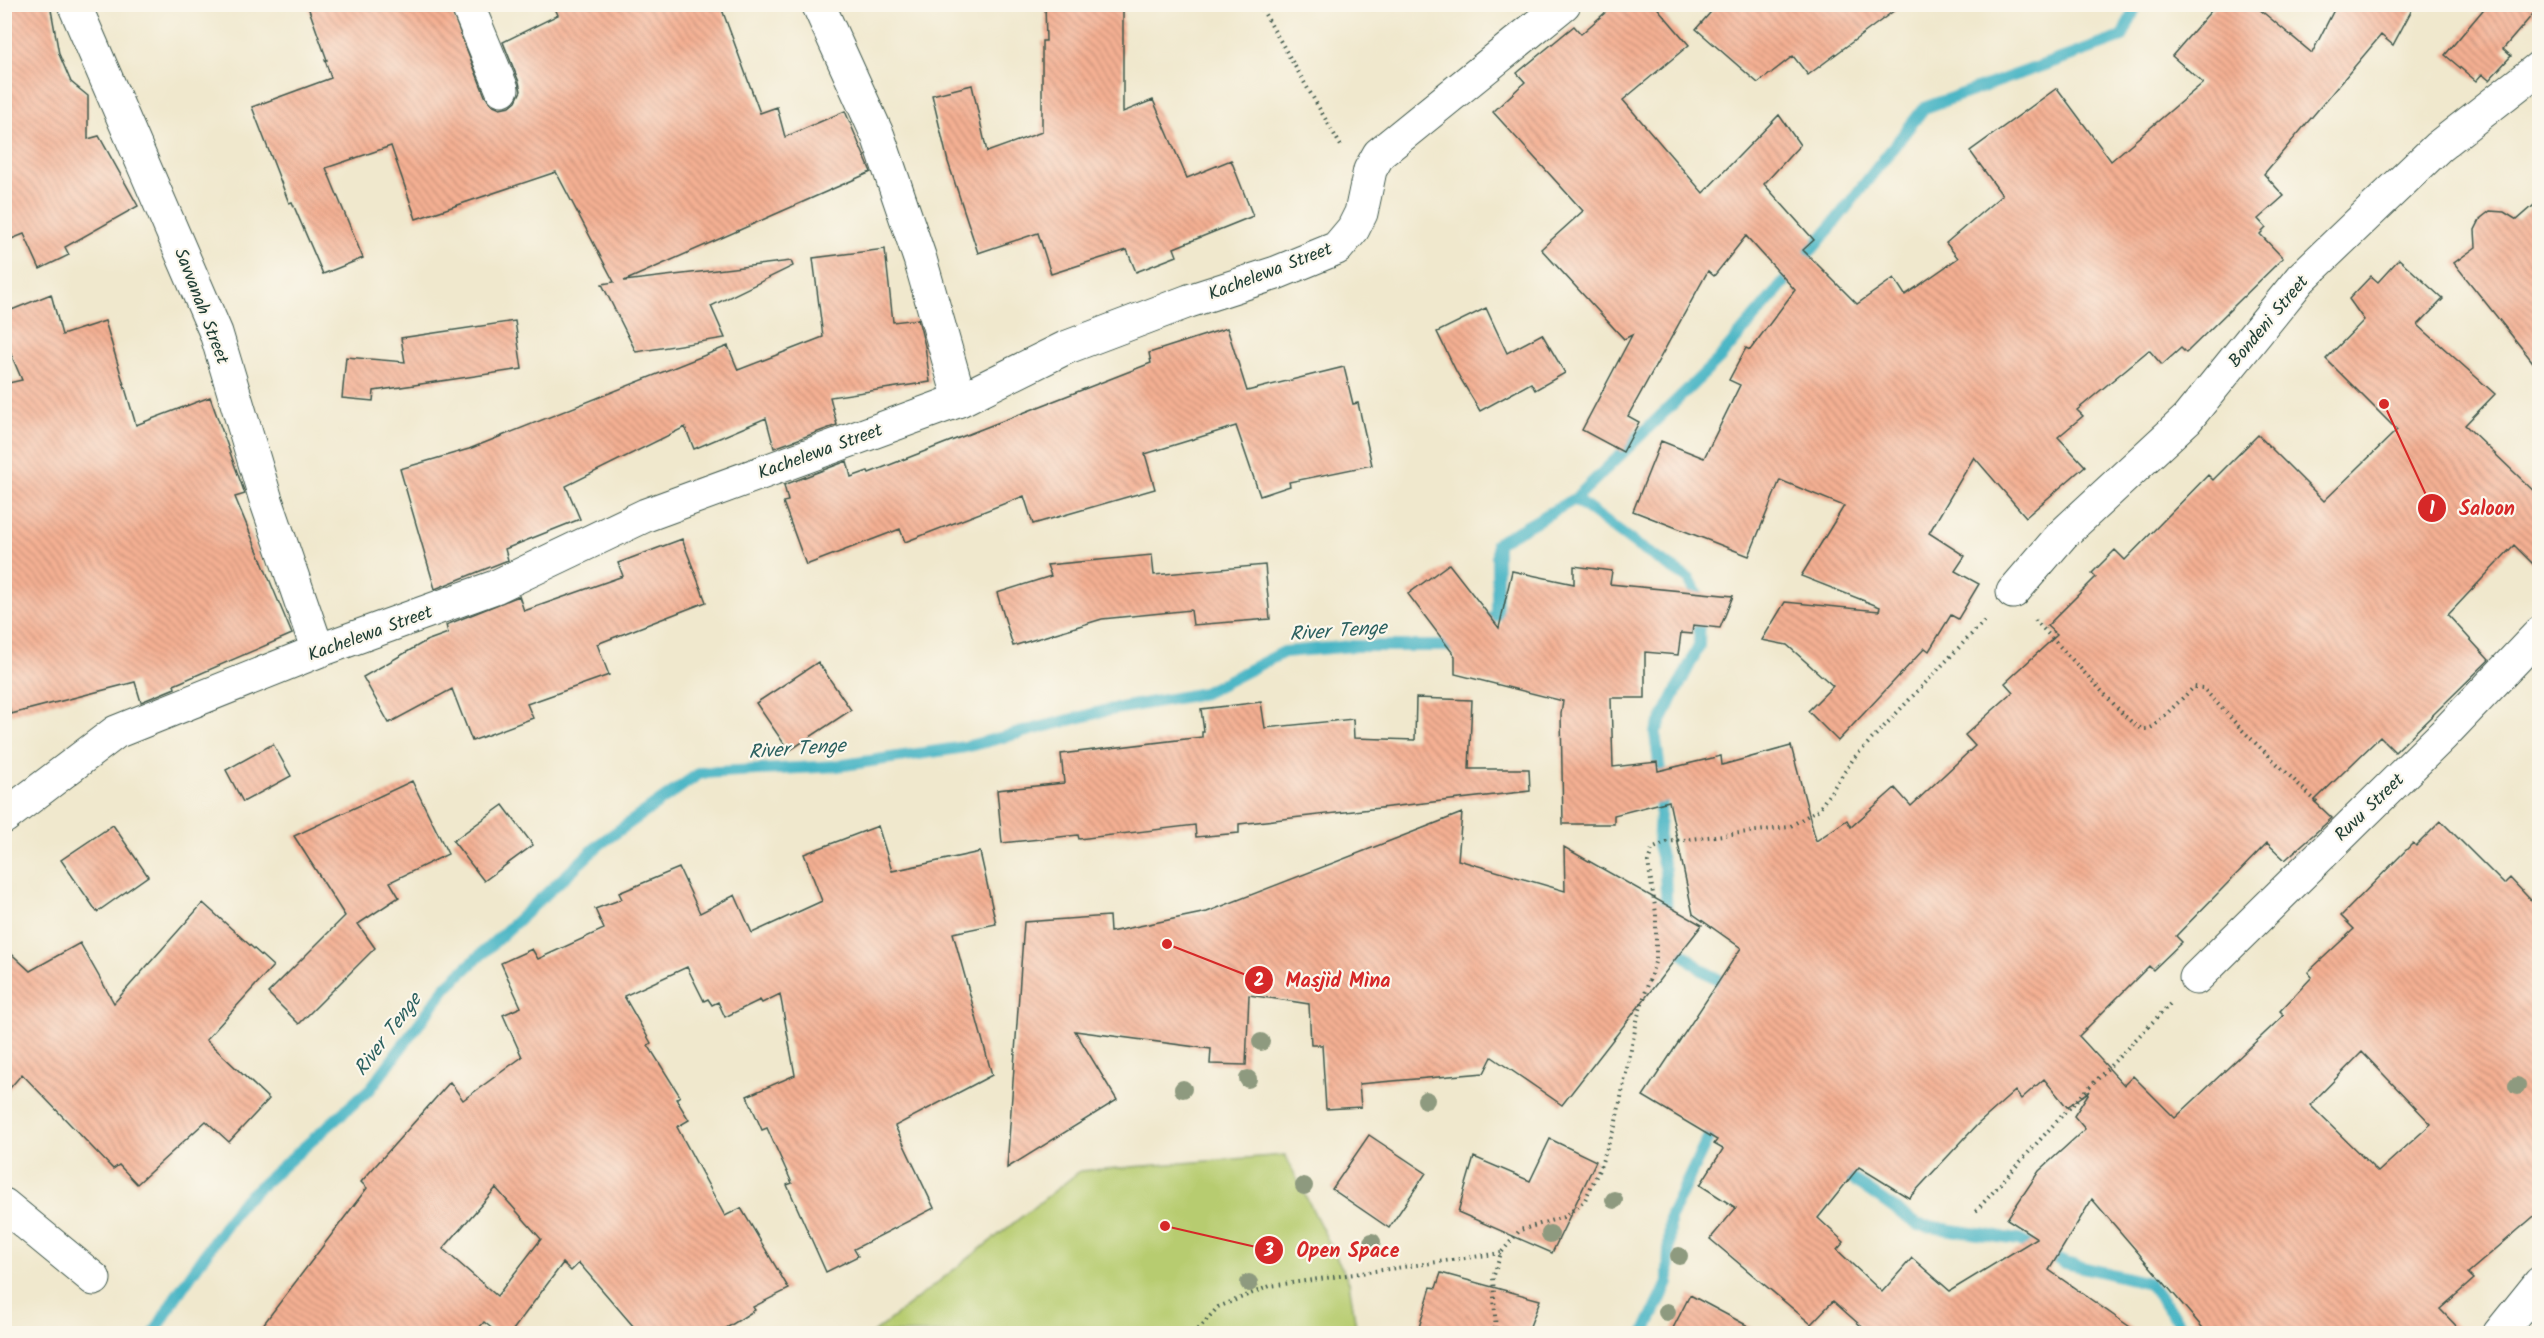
<svg xmlns="http://www.w3.org/2000/svg" width="2544" height="1338" font-family="Kalam,sans-serif">
  <defs>
    <pattern id="building-back-hatch" width="6" height="6" patternUnits="userSpaceOnUse" patternTransform="scale(1.5)"><rect width="6" height="6" fill="#f5b093"/><path d="M-1 5l2 2M0 0l6 6M5-1l2 2" fill="none" stroke="#c69079"/></pattern>
  </defs>
  <rect width="100%" height="100%" fill="#fbf7ec"/>
  <filter id="ink" filterUnits="userSpaceOnUse"><feTurbulence type="fractalNoise" baseFrequency=".0167" numOctaves="2"/><feDisplacementMap in="SourceGraphic" scale="12" xChannelSelector="R" yChannelSelector="G"/><feConvolveMatrix kernelMatrix="1 2 1 2 8 2 1 2 1" color-interpolation-filters="sRGB"/></filter>
  <filter id="wash" filterUnits="userSpaceOnUse"><feTurbulence type="fractalNoise" baseFrequency=".008" numOctaves="4" result="noise"/><feDisplacementMap in="SourceGraphic" scale="24" xChannelSelector="R" yChannelSelector="G"/><feGaussianBlur stdDeviation="1.35" result="paint"/><feColorMatrix in="noise" values="0 0 0 0 0 0 0 0 0 0 0 0 0 0 0 0 0 1.4 0 .05"/><feComposite in="paint" operator="in"/></filter>
  <g filter="url(#wash)">
    <rect width="100%" height="100%" fill="#f0e8cd"/>
    <path fill="#b7cc70" stroke="#6b8452" stroke-width="1.5" d="M1285,1155L1349,1282L1357,1333H873L1080,1171Z"/>
    <g fill="none" stroke-linecap="round" stroke-linejoin="round">
      <path stroke="#49b5c5" stroke-width="12" d="M1478,627L1497,614V543L1575,499
        M1667,919L1665,870L1658,845L1662,787L1655,733L1699,646L1700,600L1689,579L1638,546L1575,499L1719,359L1830,228L1924,108L2122,37L2137,4
        M1669,942L1702,970L1733,988
        M1838,1169L1918,1225L2019,1240L2065,1263L2149,1283L2187,1334
        M154,1334L175,1298L240,1204L371,1088L447,986L601,843L700,773L837,766L965,747L1104,711L1204,693L1284,652L1353,646H1453L1462,639
        M1644,1334L1668,1283L1670,1217L1710,1134L1717,1124"/>
    </g>
    <g id="blocks">
      <path fill="url(#building-back-hatch)" fill-rule="evenodd" d="M4,4H50L59,54L71,82L88,96V139L99,136L138,206L65,247L69,255L40,269L24,234L4,242Z
        M307,4H449L485,96L491,104L500,108L510,106L516,101L521,91L519,82L503,42L558,15L553,4H720L760,113L777,107L785,137L845,111L871,172L624,281L791,261L793,266L711,306L725,338L636,352L602,284L614,282L556,172L416,219L391,146L326,168L363,258L323,274L292,202L289,203L252,107L331,78L325,60H327Z
        M1045,4H1123V112L1153,100L1187,178L1231,160L1253,216L1174,248L1177,256L1136,272L1127,250L1051,274L1038,233L978,253L948,162L932,95L972,85L987,152L1042,132V41H1046Z
        M1615,4H1654L1689,45L1623,100L1703,193L1779,115L1800,145L1764,184L1814,240L1803,250L1857,304L1894,278L1905,295L1958,258L1946,243L2002,195L1970,151L2057,88L2111,161L2203,83L2172,56L2217,4H2253L2312,53L2337,4H2415L2393,45L2381,35L2264,174L2284,196L2258,219L2266,228L2260,234L2283,258L2186,353L2181,348L2162,365L2149,350L2077,410L2083,416L2058,437L2085,466L2026,517L1974,457L1929,533L1965,556L1955,571L1979,584L1958,619L1951,615L1929,651L1925,648L1838,741L1808,711L1833,686L1787,645L1762,640L1785,602L1879,611L1880,607L1801,576L1844,506L1780,480L1749,556L1633,511L1661,441L1704,458L1740,385L1729,380L1746,348L1750,350L1795,290L1746,236L1714,276L1708,271L1628,416L1639,422L1623,452L1582,430L1632,335L1624,339L1541,249L1583,211L1493,112L1525,82L1517,73L1574,26L1581,34Z
        M1903,4L1808,75L1793,56L1758,83L1696,29L1717,5Z
        M2488,4L2540,6L2503,49L2511,56L2489,80L2482,74L2476,81L2445,55Z
        M2540,200V371L2454,263L2476,247L2475,230L2481,218L2490,211L2504,212L2517,220Z
        M885,249L893,322L918,319L925,346L930,382L830,397L837,425L774,448L766,418L694,449L685,427L566,486L580,519L505,549L508,560L435,589L400,469L469,449L728,346L738,370L823,337L813,258Z
        M2399,259L2443,299L2418,325L2495,394L2465,425L2540,497V571L2514,545L2448,615L2489,660L2395,752L2380,737L2314,801L2332,818L2285,860L2267,843L2176,936L2182,942L2153,970L2149,966L2079,1036L2124,1085L2133,1076L2175,1118L2284,1015L2280,1011L2312,977L2308,972L2354,929L2341,916L2413,843L2416,846L2441,821L2504,884L2510,878L2540,910V1211L2468,1273L2474,1279L2440,1309L2464,1334H2208L2092,1199L2049,1270L2140,1334H1870L1833,1301L1811,1324L1710,1239L1736,1208L1700,1185L1723,1149L1714,1144L1717,1140L1643,1096L1741,948L1693,914L1669,801L1614,815V824H1563L1561,714L1563,701L1455,674V656L1408,594L1449,564L1499,628L1512,571L1574,584V566L1612,571L1610,584L1733,596L1720,628L1693,625L1692,634L1681,633L1678,655L1645,652V698H1611L1613,767L1657,762L1658,771L1721,756L1722,765L1791,746L1816,841L1847,820L1851,827L1895,788L1911,806L1975,746L1965,735L2013,692L2005,683L2057,635L2047,626L2096,577L2092,573L2115,550L2125,560L2208,475L2213,480L2258,435L2324,501L2397,430L2326,359L2364,320L2349,299L2371,276L2378,282ZM2362,1052L2431,1124L2378,1172L2310,1105ZM2044,1079L2067,1107L2090,1091L2074,1116L2085,1129L2039,1171L2007,1219L2037,1238L1950,1291L1912,1258L1882,1292L1837,1250L1844,1242L1818,1218L1859,1167L1909,1198L1978,1124L2015,1091L2021,1099Z
        M51,294L62,335L105,321L136,425L210,397L245,494L235,497L292,634L174,685L175,688L141,702L135,682L11,714L4,689V384L22,380L4,338V313Z
        M1486,308L1507,353L1542,334L1565,373L1535,390L1531,383L1480,411L1457,373L1437,332Z
        M515,321L522,369L374,391L373,401L342,398L346,357L405,362L401,338Z
        M1227,328L1247,391L1344,367L1353,404L1358,403L1372,465L1289,482L1290,486L1260,496L1236,426L1145,454L1155,489L1033,524L1024,496L905,542L900,529L806,565L783,502L788,501L784,485L847,461L851,477L868,471L869,473L1151,363L1149,353Z
        M682,539L706,602L597,644L609,675L527,704L533,718L472,741L452,689L389,723L363,677L426,641L448,633L446,625L519,596L524,611L623,576L618,563Z
        M1152,555L1154,575L1265,565L1270,619L1193,625L1191,610L1102,619L1013,646L997,593L1051,576L1047,565Z
        M818,662L851,710L789,751L756,703Z
        M1416,698L1472,700L1469,769H1529L1530,791L1239,824V833L1196,837L1195,825L1079,839L1078,835L1002,843L997,790L1064,783L1061,754L1202,737V732H1204L1201,709L1261,702L1265,728L1353,719L1354,738L1415,740Z
        M273,744L291,776L243,802L226,770Z
        M412,781L448,854L390,882L399,897L358,924L375,948L299,1024L268,993L345,916L294,836Z
        M503,805L533,845L484,881L453,841Z
        M1462,813L1458,860L1565,891L1564,847L1702,925L1562,1105L1492,1057L1484,1073L1359,1084L1361,1107L1326,1109L1322,1045H1311L1309,1004L1249,995L1246,1065L1210,1064L1211,1049L1075,1031L1117,1100L1007,1168L1024,922L1109,916L1110,932L1207,912Z
        M113,825L148,876L97,912L61,860Z
        M878,826L892,871L980,852L996,924L953,933L992,1075L895,1126L934,1208L854,1249L858,1256L826,1272L787,1185L792,1183L767,1128L762,1130L747,1096L795,1075L780,994L762,1003L760,1000L725,1017L718,1002L712,1005L708,999L704,1001L687,967L624,996L651,1043L648,1045L680,1096L676,1099L689,1120L677,1127L725,1216L741,1208L789,1289L753,1307L755,1310L717,1334H640L579,1263L571,1271L563,1263L510,1334H499L484,1322L474,1334H256L367,1188L361,1182L450,1082L463,1100L522,1057L503,1015L521,1007L501,963L532,949L538,959L604,929L595,909L622,899L619,893L679,868L700,913L735,895L752,933L822,901L804,854ZM496,1188L541,1239L497,1296L443,1249Z
        M203,903L273,966L206,1040L269,1099L229,1142L206,1121L137,1184L119,1165L113,1169L22,1074L4,1095V947L30,971L80,943L114,1003Z
        M1369,1135L1426,1173L1389,1228L1332,1189Z
        M1550,1139L1596,1161L1552,1253L1458,1212L1474,1157L1530,1181Z
        M1441,1273L1540,1300L1527,1334H1417L1431,1287L1436,1288Z
        M1690,1295L1763,1334H1670Z"/>
    </g>
  </g>
  <g filter="url(#ink)">
    <use href="#blocks" fill-opacity="0" stroke="#3e574b" stroke-width="1.5"/>
    <g fill="none" stroke-linecap="round" stroke-linejoin="round">
      <g stroke="#3e574b" stroke-width="35">
        <path id="minor" d="M74,4L216,333L266,500L318,651
          M467,4L502,89
          M818,4L878,136L920,259L960,400
          M2013,592L2062,535L2187,419L2301,278L2438,147L2540,67
          M4,817L116,732L318,651L495,587L646,515L960,400L1065,348L1189,301L1276,273L1337,248L1353,229L1361,213L1370,170L1379,154L1564,4
          M2196,978L2443,735L2540,633
          M4,1205L94,1279
          M2499,1334L2540,1283"/>
      </g>
      <path stroke="#3e574b" stroke-width="4" stroke-dasharray="1.5 4.5" stroke-linecap="butt" d="M1259,4L1341,146
        M2035,620L2125,716C2134,724 2142,734 2154,726L2194,687L2203,688L2241,729L2320,805
        M1976,1211L2055,1123L2170,1004
        M1194,1334L1218,1307L1270,1286L1501,1253
        M1496,1334L1493,1278L1501,1253L1520,1230L1563,1217L1584,1202L1599,1170L1615,1126L1638,1016L1656,959V913L1648,862L1652,849L1667,842L1789,827L1819,809L1854,758L1987,618"/>
      <use href="#minor" stroke="#fff" stroke-width="33"/>
    </g>
    <g fill="#8e9a7f">
      <circle cx="1261" cy="1042" r="9"/>
      <circle cx="1248" cy="1079" r="9"/>
      <circle cx="2517" cy="1086" r="9"/>
      <circle cx="1183" cy="1089" r="9"/>
      <circle cx="1426" cy="1100" r="9"/>
      <circle cx="1304" cy="1186" r="9"/>
      <circle cx="1614" cy="1200" r="9"/>
      <circle cx="1550" cy="1234" r="9"/>
      <circle cx="1372" cy="1242" r="9"/>
      <circle cx="1679" cy="1256" r="9"/>
      <circle cx="1249" cy="1283" r="9"/>
      <circle cx="1667" cy="1312" r="9"/>
    </g>
  </g>
  <g text-anchor="middle" stroke-width="4.5" stroke-linejoin="round" paint-order="stroke">
    <g font-size="18" fill="#1f3d34" stroke="#fbf7ec">
      <text transform="translate(1270 271) rotate(-21)" y="6">Kachelewa Street</text>
      <text transform="translate(202 306) rotate(69)" y="6">Savvanah Street</text>
      <text transform="translate(2268 321) rotate(-50)" y="6">Bondeni Street</text>
      <text transform="translate(820 451) rotate(-20)" y="6">Kachelewa Street</text>
      <text transform="translate(370 633) rotate(-20)" y="6">Kachelewa Street</text>
      <text transform="translate(2369 807) rotate(-44)" y="6">Ruvu Street</text>
    </g>
    <g font-size="20" font-style="italic" fill="#2c6160" stroke="#fbf7ec">
      <text transform="translate(1338 630) rotate(-4)" y="7">River Tenge</text>
      <text transform="translate(797 748) rotate(-4)" y="7">River Tenge</text>
      <text transform="translate(387 1034) rotate(-53)" y="7">River Tenge</text>
    </g>
  </g>
  <path fill="none" stroke="#d62828" stroke-width="2" d="M2384 404L2432 508M1167 944L1259 980M1165 1226L1269 1250"/>
  <g fill="#d62828" stroke="#fbf7ec" stroke-width="2">
    <circle cx="2384" cy="404" r="6"/>
    <circle cx="1167" cy="944" r="6"/>
    <circle cx="1165" cy="1226" r="6"/>
    <circle cx="2432" cy="508" r="15"/>
    <circle cx="1259" cy="980" r="15"/>
    <circle cx="1269" cy="1250" r="15"/>
  </g>
  <g font-size="18" text-anchor="middle" font-weight="bold" fill="#fff">
    <text x="2432" y="514">1</text>
    <text x="1259" y="986">2</text>
    <text x="1269" y="1256">3</text>
  </g>
  <g font-size="20" text-anchor="middle" font-weight="bold" fill="#d62828" stroke="#fbf7ec" stroke-width="4.5" stroke-linejoin="round" paint-order="stroke">
    <text x="2487" y="515">Saloon</text>
    <text x="1338" y="987">Masjid Mina</text>
    <text x="1348" y="1257">Open Space</text>
  </g>
  <rect width="2544" height="1338" fill="none" stroke="#fbf7ec" stroke-width="24"/>
</svg>
